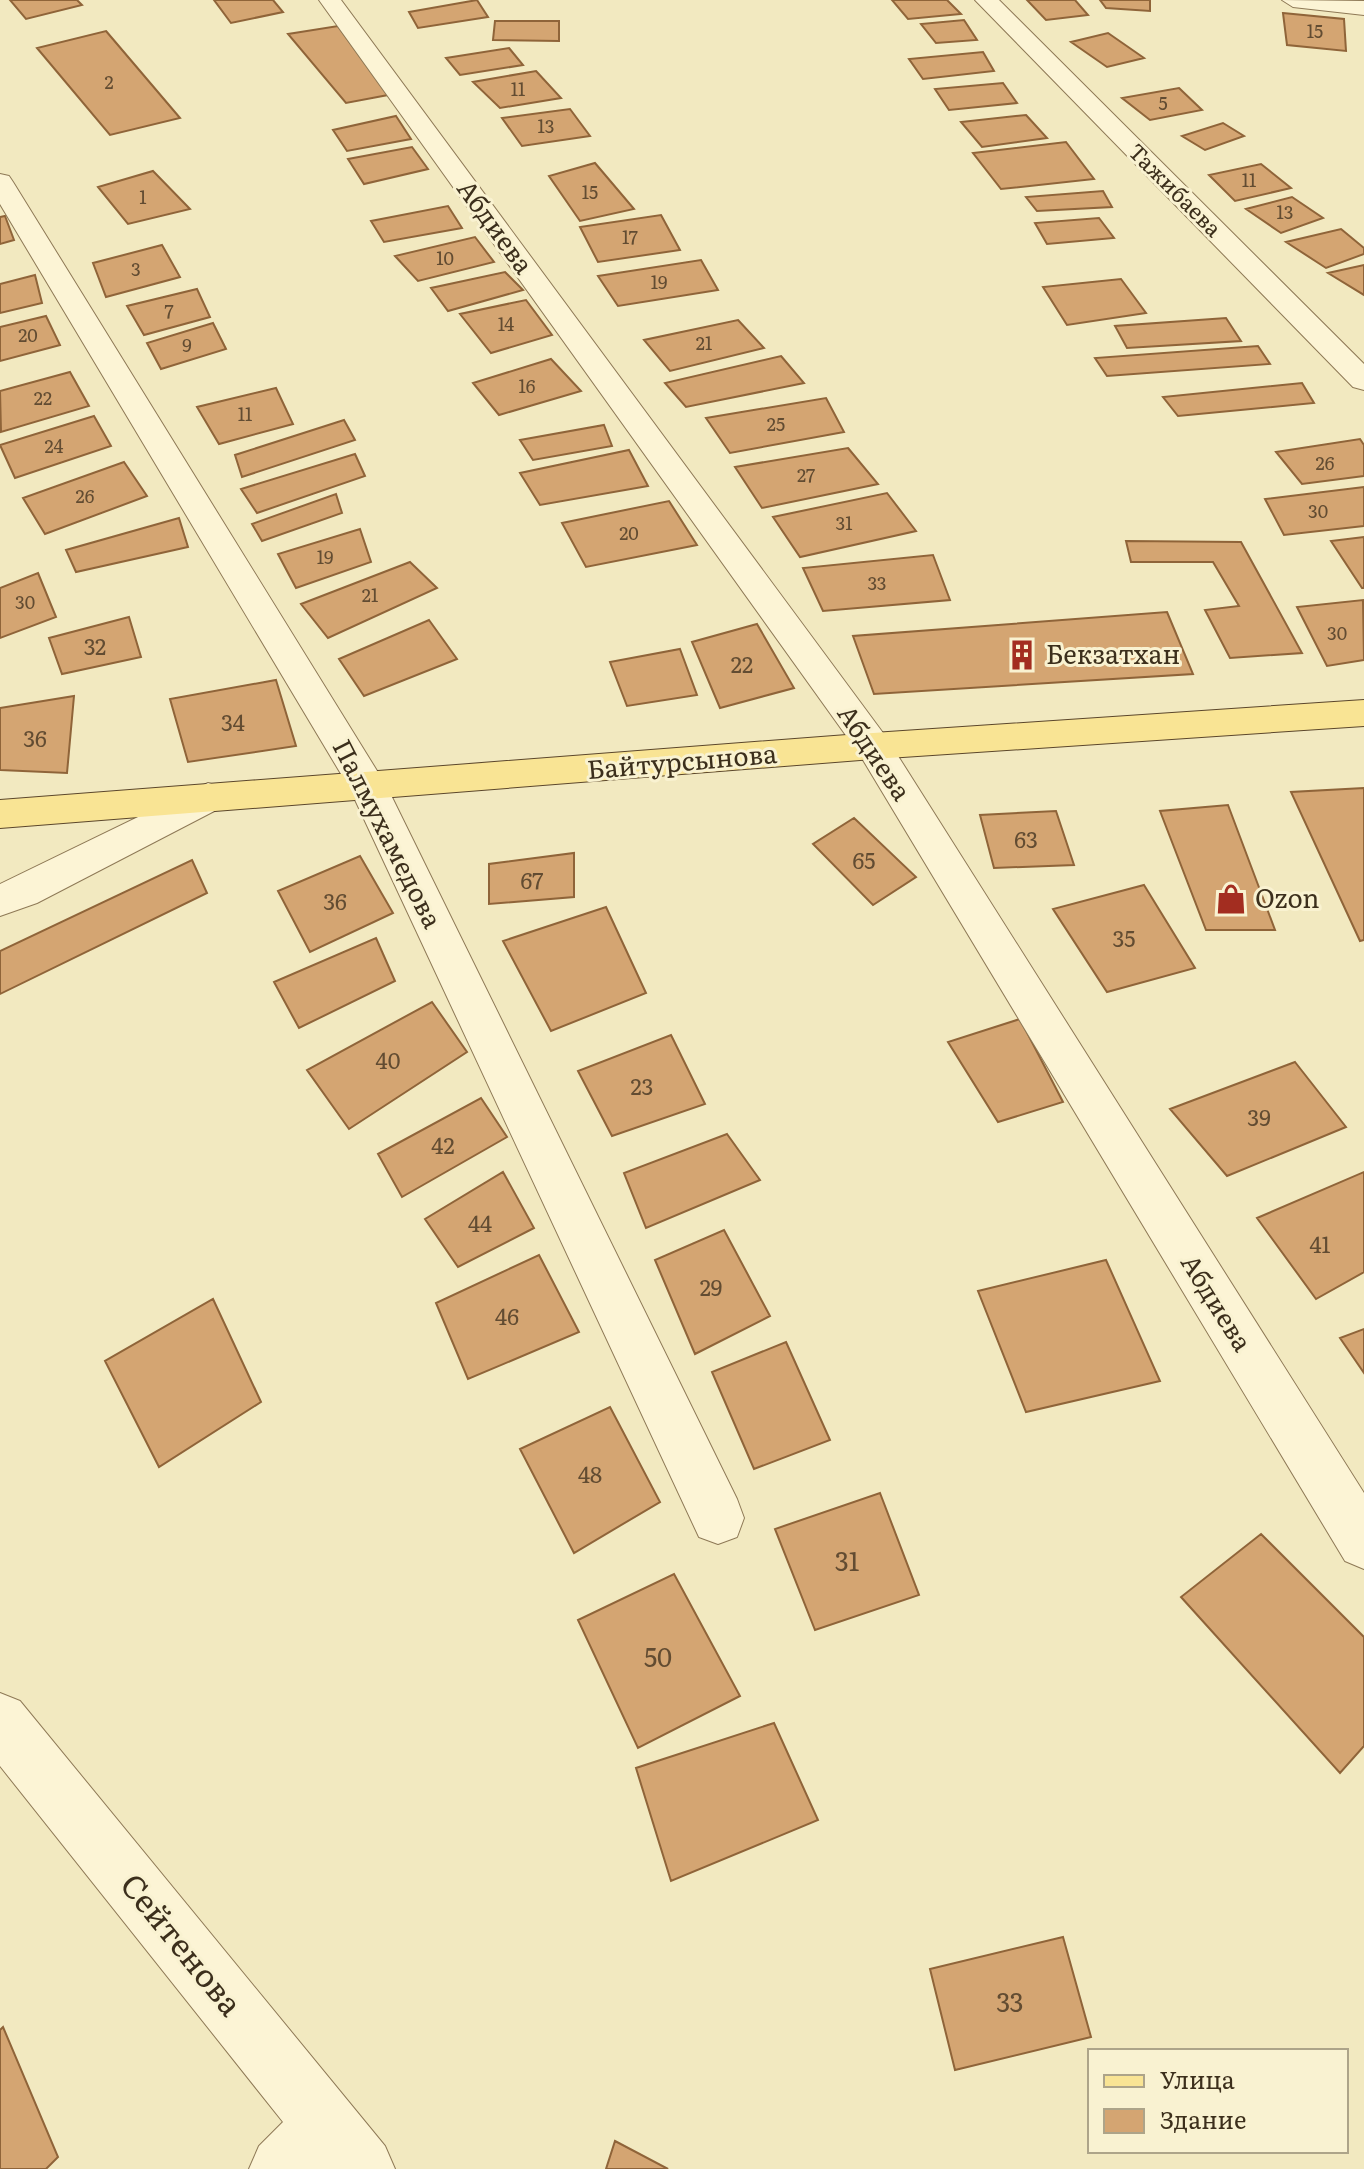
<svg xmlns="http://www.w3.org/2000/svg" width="1364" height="2169" font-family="Literata,serif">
  <rect width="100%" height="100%" fill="#f2e9c0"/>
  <path fill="#d4a572" stroke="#8f6439" stroke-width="2" d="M10,0H77L82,5L26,19Z
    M214,0H273L283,12L231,23Z
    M477,0L488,17L418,28L409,12Z
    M892,0H947L961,14L908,19Z
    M1027,0H1075L1088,15L1046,20Z
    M1100,0H1150V11L1106,8Z
    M1283,13L1344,19L1346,51L1287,45Z
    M964,20L977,40L936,43L921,24Z
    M495,21H559V41L493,40Z
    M338,26L388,95L346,103L288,34Z
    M106,31L180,118L110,135L37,48Z
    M1108,33L1144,58L1107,67L1071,42Z
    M509,48L523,65L460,75L446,58Z
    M983,52L994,71L923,79L909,59Z
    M536,71L561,98L500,108L473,82Z
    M1003,83L1017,103L949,110L935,89Z
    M1179,88L1202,110L1150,120L1122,98Z
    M570,109L590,136L522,146L502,118Z
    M1026,115L1047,138L982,147L961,122Z
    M396,116L411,139L347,151L333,130Z
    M1223,123L1244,136L1205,150L1182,136Z
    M1066,142L1094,179L1001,189L973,153Z
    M412,147L428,169L364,184L348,159Z
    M595,163L634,209L580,221L549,176Z
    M1261,164L1291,188L1235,201L1209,175Z
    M153,171L190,209L128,224L98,187Z
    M1103,191L1112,207L1037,211L1026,197Z
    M1292,197L1323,218L1281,233L1246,209Z
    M448,206L462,228L384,242L371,221Z
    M661,215L680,250L598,262L580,227Z
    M5,216L14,240L0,244V217Z
    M1099,218L1114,238L1047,244L1035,223Z
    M1341,229L1364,248V254L1326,268L1286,242Z
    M475,237L494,262L418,281L395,256Z
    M162,245L180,277L106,297L93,263Z
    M701,260L718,290L618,306L598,276Z
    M1364,265V295L1328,273Z
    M505,272L523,290L448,311L431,288Z
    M35,275L42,303L0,313V284Z
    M1121,279L1146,313L1067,325L1043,287Z
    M197,289L210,317L144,335L127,306Z
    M526,300L552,335L491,353L460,314Z
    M46,316L60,345L0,361V327Z
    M1226,318L1241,341L1127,348L1115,326Z
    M738,320L764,348L670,371L644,340Z
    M213,323L226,349L161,369L147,343Z
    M1258,346L1270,364L1107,376L1095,358Z
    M781,356L804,383L686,407L665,383Z
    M551,359L581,391L499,415L473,383Z
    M70,372L89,406L1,432L0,391Z
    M1302,383L1314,403L1178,416L1163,397Z
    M276,388L293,424L219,444L197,407Z
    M826,398L844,432L730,453L706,418Z
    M94,416L111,446L15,478L0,445Z
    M344,420L355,440L242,477L235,455Z
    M604,425L612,446L533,460L520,440Z
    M1360,439L1364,445V476L1302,484L1276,452Z
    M848,448L878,484L762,508L735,467Z
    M629,450L648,486L540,505L520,473Z
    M355,454L365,476L257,513L241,489Z
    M124,462L147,496L45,534L23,498Z
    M1364,487V526L1284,535L1265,499Z
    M887,493L916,531L800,557L773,517Z
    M336,494L342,513L262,541L252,524Z
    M669,501L697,545L586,567L562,523Z
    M179,518L188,547L76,572L66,550Z
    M360,529L371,562L296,588L278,554Z
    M1364,537V588H1362L1331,541Z
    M1126,541L1241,542L1302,653L1230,658L1205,610L1239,606L1213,562H1131Z
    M933,555L950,600L823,611L803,568Z
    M410,562L437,588L328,638L301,604Z
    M38,573L56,617L0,638V588Z
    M1363,600L1364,660L1327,666L1297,607Z
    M1167,612L1193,674L874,694L853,636Z
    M129,617L141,657L62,674L49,638Z
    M429,620L457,659L364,696L339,659Z
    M757,624L794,688L720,708L692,642Z
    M680,649L697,695L627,706L610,662Z
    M276,680L296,746L188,762L170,699Z
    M74,696L67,773L0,770V708Z
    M1364,788V940L1360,941L1291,792Z
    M1228,805L1275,930H1206L1160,811Z
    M1056,811L1074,865L994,868L980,815Z
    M854,818L916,877L873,905L813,844Z
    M574,853V897L489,904V864Z
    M360,856L393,913L310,952L278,891Z
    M192,860L207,893L0,994V951Z
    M1144,885L1195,968L1107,992L1053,909Z
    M606,907L646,993L551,1031L503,941Z
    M376,938L395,981L299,1028L274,982Z
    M432,1002L467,1052L349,1129L307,1070Z
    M1020,1019L1063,1102L998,1122L948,1042Z
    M671,1035L705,1104L612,1136L578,1071Z
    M1295,1062L1346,1127L1227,1176L1170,1109Z
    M481,1098L507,1137L402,1197L378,1154Z
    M727,1134L760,1180L646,1228L624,1173Z
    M503,1172L534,1228L458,1267L425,1219Z
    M1364,1172V1272L1316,1299L1257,1218Z
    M724,1230L770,1316L695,1354L655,1260Z
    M539,1255L579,1332L468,1379L436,1303Z
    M1106,1260L1160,1381L1026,1412L978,1291Z
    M213,1299L261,1402L159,1467L105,1361Z
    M1364,1329V1373L1340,1338Z
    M786,1342L830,1440L754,1469L712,1372Z
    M610,1407L660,1502L574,1553L520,1449Z
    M880,1493L919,1595L815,1630L775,1529Z
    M1261,1534L1364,1637V1746L1340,1773L1181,1597Z
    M674,1574L740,1696L638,1748L578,1620Z
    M774,1723L818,1820L671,1881L636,1768Z
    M1063,1937L1091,2037L955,2070L930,1969Z
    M3,2027L58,2157L46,2169H0V2030Z
    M615,2141L668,2169H606Z"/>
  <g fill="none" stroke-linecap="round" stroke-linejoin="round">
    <g stroke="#8e7956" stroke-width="2">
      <path id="minor" d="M319,0H341L886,737L1364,1493V1569L1345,1561L860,755Z
        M975,0H999L1364,364V390L1353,387Z
        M1282,0L1364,1V15L1293,7Z
        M0,174L9,176L13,182L387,787L737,1499L744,1518L737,1537L718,1544L699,1537L350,789L0,204Z
        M208,783L222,787L227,797L222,807L37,903L0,916V884Z
        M0,1693L20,1701L385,2146L395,2169H249L259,2146L283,2122L0,1766Z"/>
    </g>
    <g stroke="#5b462b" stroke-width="2">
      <path id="major" d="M1364,700V726L873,759L0,828V800L873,733Z"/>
    </g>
    <use href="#minor" fill="#fcf4d5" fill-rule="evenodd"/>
    <use href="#major" fill="#f9e494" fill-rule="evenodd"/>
  </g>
  <defs>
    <g id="building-bare" transform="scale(2.4)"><path d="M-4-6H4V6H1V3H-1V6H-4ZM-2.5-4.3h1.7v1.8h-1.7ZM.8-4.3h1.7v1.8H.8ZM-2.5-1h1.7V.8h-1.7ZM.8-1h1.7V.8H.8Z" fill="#a32d20" stroke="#f9f2d1" stroke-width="2.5" paint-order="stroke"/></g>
    <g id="shop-bare" transform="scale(2.4)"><path d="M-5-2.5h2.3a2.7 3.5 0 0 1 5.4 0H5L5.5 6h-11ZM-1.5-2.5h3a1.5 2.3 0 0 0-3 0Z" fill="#a32d20" stroke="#f9f2d1" stroke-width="2.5" paint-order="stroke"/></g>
  </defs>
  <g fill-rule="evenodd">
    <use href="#building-bare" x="1022" y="655"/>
    <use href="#shop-bare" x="1231" y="899"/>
  </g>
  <g text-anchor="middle" stroke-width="6" stroke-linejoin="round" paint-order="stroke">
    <g font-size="18" fill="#624c32">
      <text x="1315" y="38">15</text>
      <text x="109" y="89">2</text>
      <text x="518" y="96">11</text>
      <text x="1163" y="110">5</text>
      <text x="546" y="133">13</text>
      <text x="1249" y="187">11</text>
      <text x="590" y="199">15</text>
      <text x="143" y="204">1</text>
      <text x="1285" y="219">13</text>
      <text x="630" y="244">17</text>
      <text x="445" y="265">10</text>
      <text x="136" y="276">3</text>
      <text x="659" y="289">19</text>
      <text x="169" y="318">7</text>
      <text x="506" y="331">14</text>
      <text x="28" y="342">20</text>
      <text x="704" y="350">21</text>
      <text x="187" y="352">9</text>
      <text x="527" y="393">16</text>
      <text x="43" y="405">22</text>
      <text x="245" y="421">11</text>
      <text x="776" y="431">25</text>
      <text x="54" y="453">24</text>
      <text x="1325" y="470">26</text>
      <text x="806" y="482">27</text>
      <text x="85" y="503">26</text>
      <text x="1318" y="518">30</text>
      <text x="844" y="530">31</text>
      <text x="629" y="540">20</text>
      <text x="325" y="564">19</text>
      <text x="877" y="590">33</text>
      <text x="370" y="602">21</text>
      <text x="25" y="609">30</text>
      <text x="1337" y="640">30</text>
    </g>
    <g font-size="22" fill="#3c2f1c" stroke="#f9f2d1">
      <text transform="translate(1175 190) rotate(45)" y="8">Тажибаева</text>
    </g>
    <g font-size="22" fill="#624c32">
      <text x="95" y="655">32</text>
      <text x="742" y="673">22</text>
      <text x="233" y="731">34</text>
      <text x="35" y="747">36</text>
      <text x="1026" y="848">63</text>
      <text x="864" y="869">65</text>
      <text x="532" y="889">67</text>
      <text x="335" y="910">36</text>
      <text x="1124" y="947">35</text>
      <text x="388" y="1069">40</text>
      <text x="642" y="1095">23</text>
      <text x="1259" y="1126">39</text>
      <text x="443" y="1154">42</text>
      <text x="480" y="1232">44</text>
      <text x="1320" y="1253">41</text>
      <text x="711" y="1296">29</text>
      <text x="507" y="1325">46</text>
      <text x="590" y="1483">48</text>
    </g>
    <g font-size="26" fill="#3c2f1c" stroke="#f9f2d1">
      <text transform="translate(495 227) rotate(54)" y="9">Абдиева</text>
      <text transform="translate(874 753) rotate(56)" y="9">Абдиева</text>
      <text transform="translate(682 762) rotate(-5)" y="9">Байтурсынова</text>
      <text transform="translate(387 834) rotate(63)" y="9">Палмухамедова</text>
      <text transform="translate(1216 1303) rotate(58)" y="9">Абдиева</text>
    </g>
    <g font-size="26" fill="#3c2f1c" stroke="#f9f2d1" text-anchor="start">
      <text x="1046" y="664">Бекзатхан</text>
      <text x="1255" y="908">Ozon</text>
    </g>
    <g font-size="26" fill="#624c32">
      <text x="847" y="1571">31</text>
      <text x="658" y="1667">50</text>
      <text x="1010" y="2012">33</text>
    </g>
    <g font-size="32" fill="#3c2f1c" stroke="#f9f2d1">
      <text transform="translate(181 1945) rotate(51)" y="11">Сейтенова</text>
    </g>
  </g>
  <rect x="1088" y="2049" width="260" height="104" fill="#f9f2d1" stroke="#ada489" stroke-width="2"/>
  <rect x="1104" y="2075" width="40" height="12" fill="#f9e494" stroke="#ada489" stroke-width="2"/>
  <text x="1160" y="2089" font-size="24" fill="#3c2f1c">Улица</text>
  <rect x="1104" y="2109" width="40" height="24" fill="#d4a572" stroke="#ada489" stroke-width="2"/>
  <text x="1160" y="2129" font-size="24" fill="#3c2f1c">Здание</text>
</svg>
